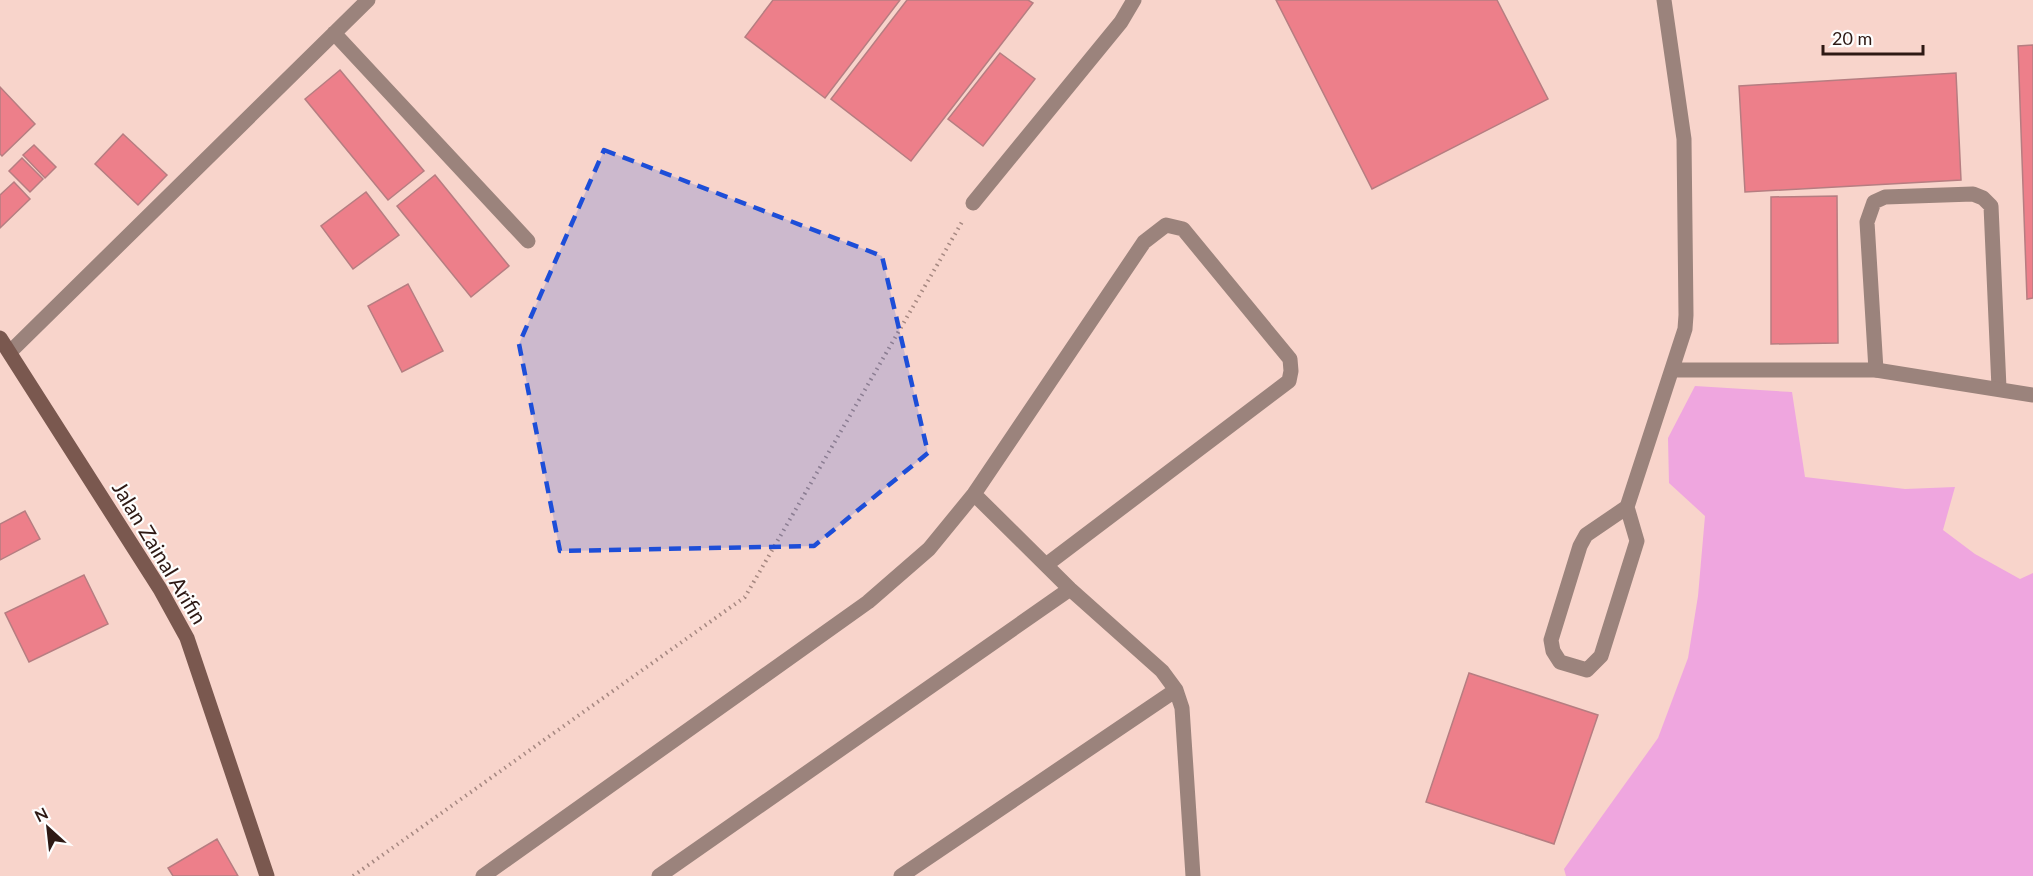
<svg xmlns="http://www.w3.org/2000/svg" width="2033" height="876" font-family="Lato,sans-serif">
  <rect width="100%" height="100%" fill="#f8d4cb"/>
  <path fill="#efa6df" d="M1695,386L1792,392L1805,477L1905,489L1955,487L1943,530L1975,554L2020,579L2033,573V876H1566L1564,869L1658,738L1688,658L1698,596L1705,516L1669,483L1668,438Z"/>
  <path fill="#ed7f8a" stroke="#b67d81" stroke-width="1.5" d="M773,0H900L825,98L745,37Z
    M907,0H1028L1033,3L911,161L831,99Z
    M1276,0H1497L1548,99L1372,189Z
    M2033,45V298L2027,299L2018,46Z
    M1000,53L1035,79L983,146L948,119Z
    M340,70L424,171L388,200L305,99Z
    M1956,73L1961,180L1745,192L1739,86Z
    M0,87L35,124L2,156L0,154Z
    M123,134L167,175L138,205L95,164Z
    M34,145L56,167L45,178L23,155Z
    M22,158L43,179L30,192L9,171Z
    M435,175L509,266L471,297L397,206Z
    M14,182L30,199L0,228V195Z
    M366,192L399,235L353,269L321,226Z
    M1837,196L1838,343L1771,344V197Z
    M408,284L443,351L402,372L368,306Z
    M25,511L40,539L0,560V524Z
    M84,575L108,624L29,662L5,613Z
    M1469,673L1598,715L1554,844L1426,802Z
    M217,839L238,876H173L168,868Z"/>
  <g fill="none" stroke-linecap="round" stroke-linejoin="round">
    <path stroke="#a68881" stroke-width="4" stroke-dasharray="1.5 4.5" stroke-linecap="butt" d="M353,876L745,597L962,222"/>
    <path stroke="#9b837c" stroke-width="15" d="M1876,370L1867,222L1874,202L1885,197L1973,194L1983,198L1991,206L1999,388
      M974,494L1070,589L1162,671L1176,690L1182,708L1193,876
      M483,876L868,602L929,549L974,494L1144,242L1166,225L1183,229L1290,359L1291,371L1289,381L1046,565
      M659,876L1070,589
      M901,876L1176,690"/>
    <path stroke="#9b837c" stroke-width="15" d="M334,33L528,241
      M973,203L1121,22L1134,0
      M10,352L368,0
      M1672,370H1876L2033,395
      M1627,507L1685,329L1686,315L1684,139L1664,0
      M1627,507L1637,541L1601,656L1587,670L1560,662L1553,651L1551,640L1580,546L1586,535Z"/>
    <path stroke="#7a584f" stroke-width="15" d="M0,338L160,589L187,638L267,876"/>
  </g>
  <path fill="#1d4ed8" fill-opacity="0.2" stroke="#1d4ed8" stroke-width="4.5" stroke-dasharray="12 8" stroke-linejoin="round" d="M604,150L882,256L928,453L814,546L560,551L519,344Z"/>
  <g text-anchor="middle" stroke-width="4.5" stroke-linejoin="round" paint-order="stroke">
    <g font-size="21" fill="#2e1914" stroke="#fefefe">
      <text transform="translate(159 553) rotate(59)" y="7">Jalan Zainal Arifin</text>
    </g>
  </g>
  <g transform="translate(48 828) rotate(333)" stroke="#fefefe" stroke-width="4.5" paint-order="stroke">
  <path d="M0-4.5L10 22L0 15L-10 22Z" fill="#2e1914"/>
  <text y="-9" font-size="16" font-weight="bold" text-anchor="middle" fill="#2e1914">N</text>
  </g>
  <path d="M1823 45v9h100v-9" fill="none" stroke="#2e1914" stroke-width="3"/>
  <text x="1832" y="45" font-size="18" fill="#2e1914" stroke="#fefefe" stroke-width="4.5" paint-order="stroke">20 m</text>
</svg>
